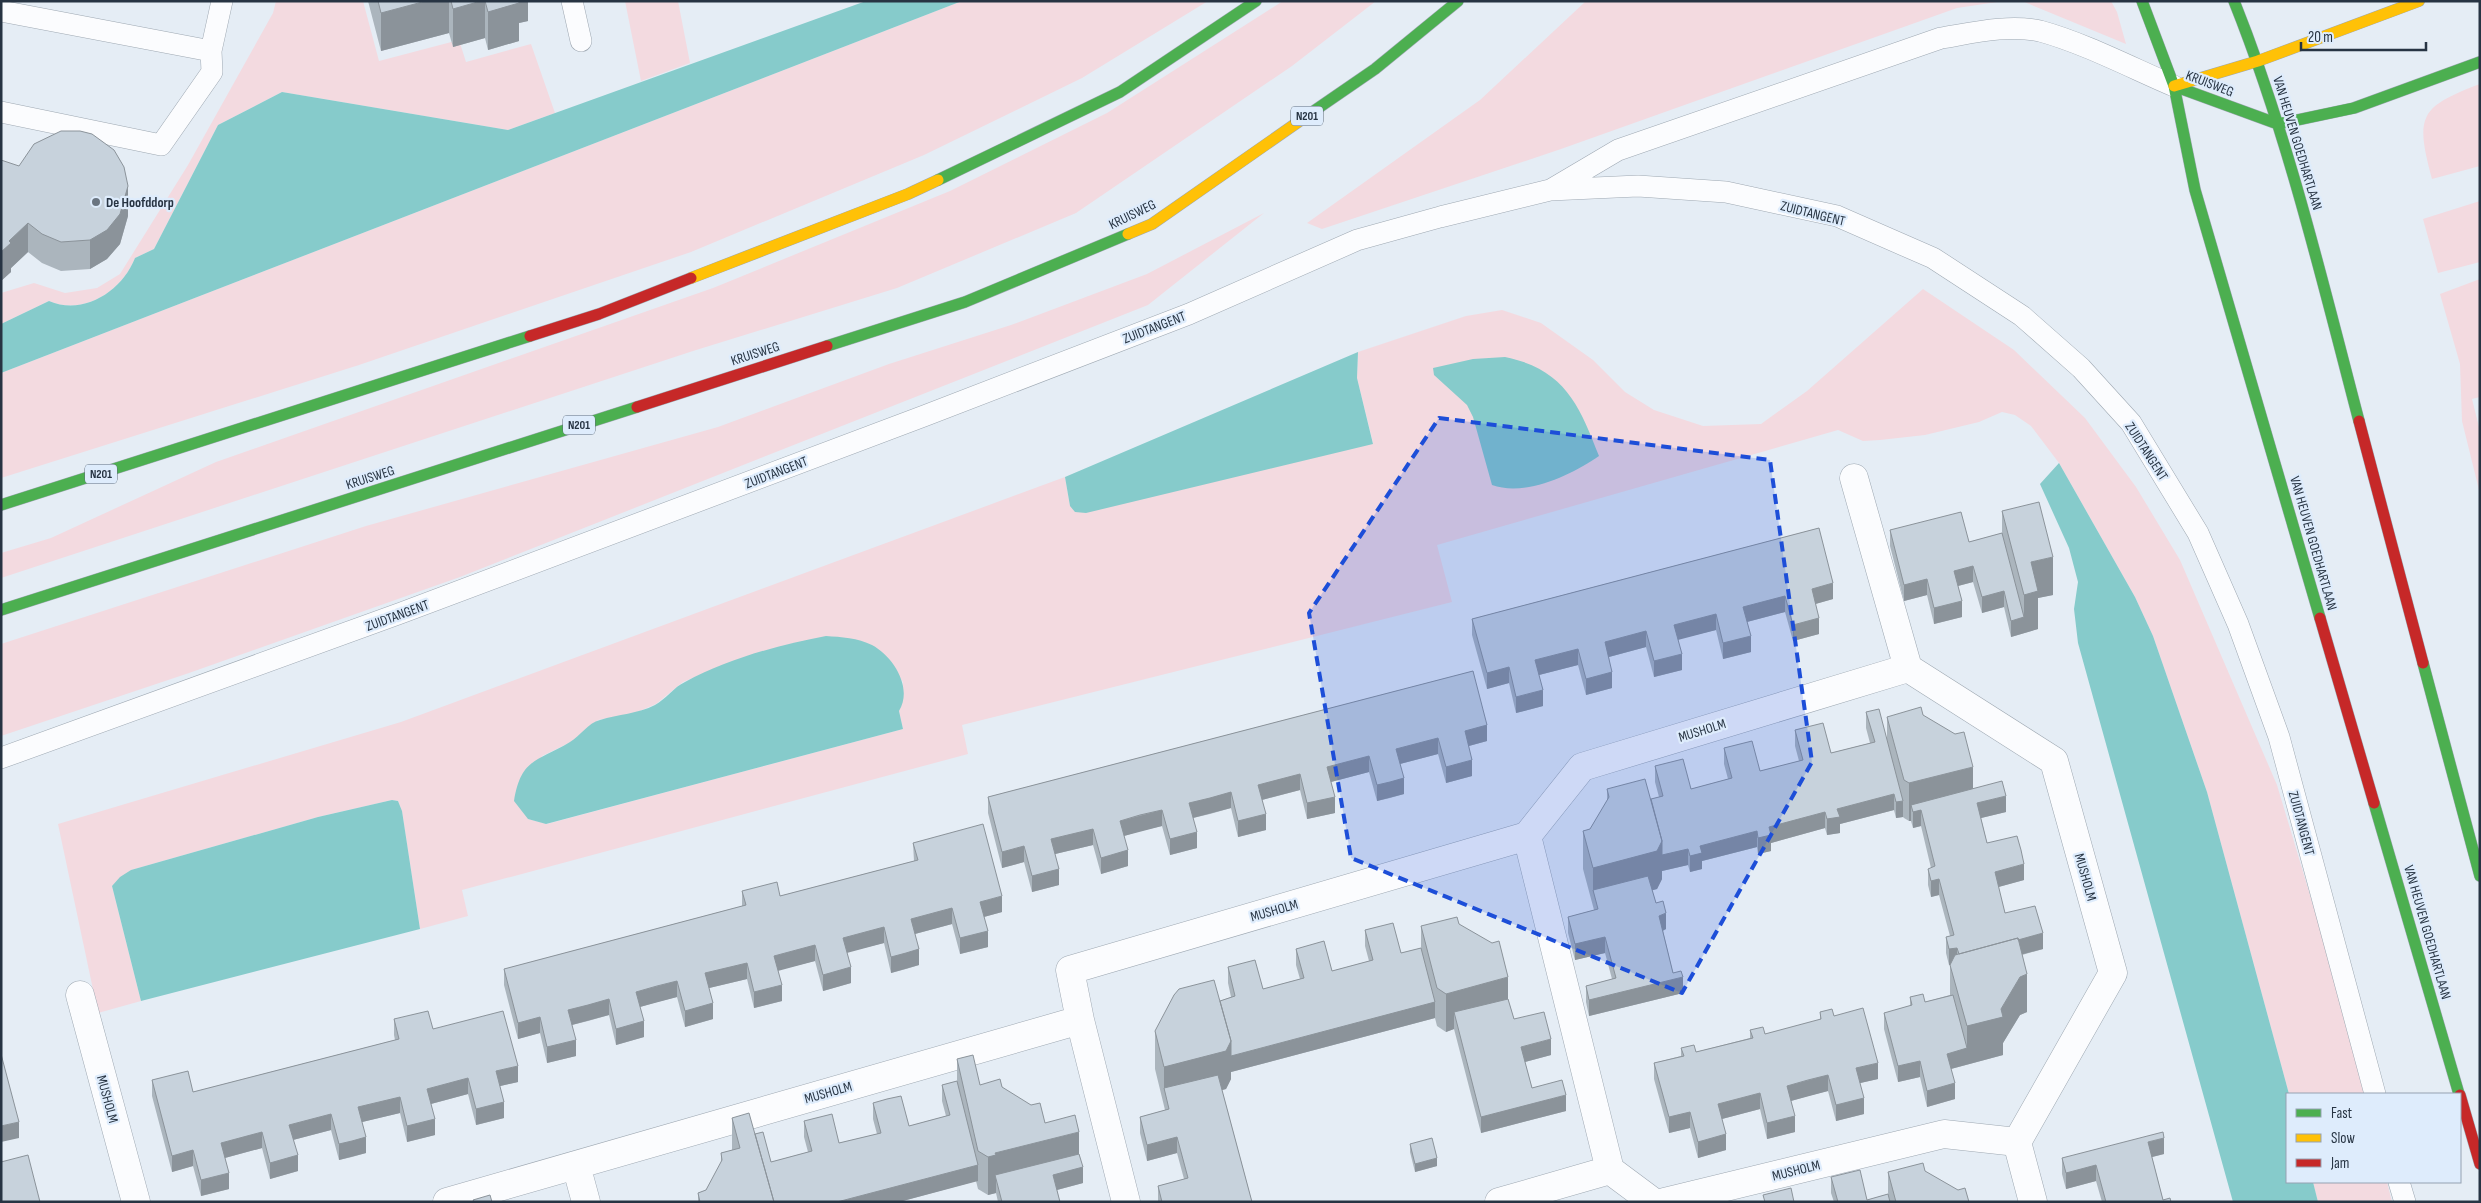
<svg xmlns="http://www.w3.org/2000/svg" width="2481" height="1203" font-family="'Sofia Sans Condensed',sans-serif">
  <rect width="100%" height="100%" fill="#e5edf5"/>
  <path fill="#f3dae0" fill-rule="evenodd" d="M276,1H363L379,61L459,40L466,62L531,44L555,113L508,130L282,92L218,125L154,249L135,258C122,291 84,316 49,301L1,324V293L34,283L65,293L97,288L120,274L188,165L273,13Z
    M625,1H678L690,63L641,81Z
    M962,1H1208L1082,78L924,155L691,252L359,365L1,478V373Z
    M1283,1H1376L1292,66L1076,213L897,288L693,351L1,578V553L51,538L216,462L713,288L950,191L1107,113Z
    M1586,1H2004L1957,8L1561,149L1322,229L1307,223L1480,100Z
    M2022,1H2111L2117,12L2126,44Z
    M2480,84V166L2432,179C2415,116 2419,107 2480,84Z
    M2480,201V262L2438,273L2423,219Z
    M1264,213L1148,305L460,577L189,673L1,736V644L366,526L718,427L889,364L1011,325L1147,274Z
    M2480,279V397L2472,399L2480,431V494L2462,421L2460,364L2440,294Z
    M1923,289L2014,350L2085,418L2136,487L2180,560L2277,785L2339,992L2365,1094H2289L2207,792L2153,636L2135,597L2059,463L2031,426L2015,415L2002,412L1979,422L1925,435L1880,440L1863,441L1838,430L1437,545L1452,602L962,725L968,754L462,890L468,916L420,929L402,811L398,801L392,800L318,817L131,870L112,886L141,1001L98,1013L58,824L401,722L1065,477L1070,506L1373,443L1357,378L1358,352L1466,316L1502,310L1541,323L1593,360L1625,392L1654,410L1703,426L1761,424L1807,391ZM885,656L903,682L899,711L903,729L547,824L528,819L542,756L571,742L598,720L635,713L656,704L683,682L717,668Z
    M2313,1182H2387L2392,1202H2318Z"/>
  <path fill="#86cbcb" d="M866,1H962L1,373V324L49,301C84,316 122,291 135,258L154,249L218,125L282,92L508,130Z
    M1358,352L1357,378L1373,444L1086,513L1075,512L1070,506L1065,477Z
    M1505,357C1564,369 1579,404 1599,456C1572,475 1525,497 1492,485L1473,417L1467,405L1434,375L1433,368L1473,359Z
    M2059,463L2135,597L2153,636L2207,792L2289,1094H2287V1182H2313L2318,1202H2233L2078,643L2074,609L2078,582L2069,548L2040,484Z
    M826,636C841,637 858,638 872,645C894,657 913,688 899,711L903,729L546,824L528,819L514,801C521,758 537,762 570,742C580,736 588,723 600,720C618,714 638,714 655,705C666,699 674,687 685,682C728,659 778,645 826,636Z
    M392,800L398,801L402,811L420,929L141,1001L112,886L120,877L131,870L318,817Z"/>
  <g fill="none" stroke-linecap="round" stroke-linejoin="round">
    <g stroke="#9ea8b2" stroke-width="22">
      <path id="lane" d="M572,1L581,41
        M1,11L211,51
        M1,112L161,145L212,72L211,51L222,1
        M1552,189L1618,150L1941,38C1972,33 2009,24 2040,31C2084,43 2132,68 2174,86
        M1,758L401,613L924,416L1189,314L1357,240L1440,217L1550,190L1638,186L1726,192L1837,216L1933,258L2022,316L2081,368L2131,423L2198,533L2238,624L2279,737L2375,1094
        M2399,1182L2405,1202"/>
    </g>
    <g stroke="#9ea8b2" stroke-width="29">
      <path id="street" d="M80,995L136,1202
        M2017,1142L2033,1202
        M576,1165L586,1202
        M447,1202L1080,1020
        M1126,1202L1080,1020L1070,970L1527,836
        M1499,1202L1610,1170
        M1653,1202L1610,1170L1527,836L1582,767L1908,668
        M1664,1202L1944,1134L2017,1142L2113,973L2054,761L1908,668L1854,478"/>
    </g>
    <g stroke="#9ea8b2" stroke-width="12">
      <path id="fast" d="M2142,1L2174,86L2195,190L2320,618
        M2234,1C2288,136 2322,280 2359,421
        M2174,86L2278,124L2354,108L2480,62
        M1311,113L1375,69L1458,1
        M938,180L1120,92L1256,1
        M827,346L965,302L1128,234
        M1,505L530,336
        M1,610L637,407
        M2423,663L2480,876
        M2374,803L2459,1094"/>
    </g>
    <g stroke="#9ea8b2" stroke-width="12">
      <path id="slow" d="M2174,86L2258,61L2419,1
        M1128,234L1152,224L1311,113
        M691,278L908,194L938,180"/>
    </g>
    <g stroke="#9ea8b2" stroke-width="12">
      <path id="jam" d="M530,336L599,314L691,278
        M637,407L827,346
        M2359,421L2423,663
        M2320,618L2374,803
        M2460,1095L2480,1164"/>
    </g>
    <use href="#lane" stroke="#fbfcfe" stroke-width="21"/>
    <use href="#street" stroke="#fbfcfe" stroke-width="28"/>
    <use href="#fast" stroke="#4caf50" stroke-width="11"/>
    <use href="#slow" stroke="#ffc107" stroke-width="11"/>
    <use href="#jam" stroke="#c62828" stroke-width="11"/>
  </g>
  <path fill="#abb5bd" d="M368,1H528V21L519,23V41L488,50L485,38L453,47L449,33L381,51Z
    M1,160L128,216L120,244L107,259L90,269L61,271L42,263L28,252L11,268V272L1,281Z
    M2002,511L2053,595L2038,598V629L2011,637L2004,607L1982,613L1973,582L1958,586L1962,617L1934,624L1927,595L1904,601L1890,546V530L1969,542L2002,533Z
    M1819,528L1833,599L1815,604L1819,634L1793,641L1785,612L1747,622L1751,652L1723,659L1716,630L1678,639L1682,670L1654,677L1646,647L1609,657L1612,688L1586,695L1578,665L1539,675L1543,706L1516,713L1509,683L1487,689L1472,635V619Z
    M1473,671L1487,741L1469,746L1472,776L1446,783L1438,754L1400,764L1404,794L1390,798L1377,801L1369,772L1331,782L1335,813L1307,819L1300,790L1262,800L1266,830L1238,837L1231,808L1210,814L1193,818L1197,848L1170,855L1162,826L1140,831L1124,836L1128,866L1101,874L1093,845L1055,854L1059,885L1032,892L1024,862L1002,868L988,813V797Z
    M1866,712L1887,738V717L1923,715L1973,789L2006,812L1981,818L1987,843L2024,880L1998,887L2005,913L2043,949L2022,955L2027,1012L2020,1015L2003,1043V1055L1951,1069L1955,1099L1927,1107L1920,1077L1898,1082L1884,1029V1013L1910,1006V997L1925,1002L1950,995V965H1949L1946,953V937L1950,936L1939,895L1931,897L1928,885V869L1931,868L1921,826L1913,828L1911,821H1909L1904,818L1903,817L1896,818L1894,810L1840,824V833L1827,835L1825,828L1771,843V851L1758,854L1757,847L1702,861V869L1690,872L1688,865L1662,871V879L1657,889L1652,890L1656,903L1666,929L1663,931L1673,973L1683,993L1589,1016L1586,1002V986L1612,979L1605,953L1575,960L1568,933V917L1594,910L1583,869V831L1590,829L1607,801V789L1651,799L1659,797L1655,782V766L1691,789L1728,779L1724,764V748L1760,771L1799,761L1795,746V730L1831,753L1870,743L1866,728Z
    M913,843L1002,912L984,917L988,947L960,954L952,924L915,934L919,965L906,969L891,973L884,943L847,952L851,983L823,991L815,961L778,970L782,1001L754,1008L747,979L709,988L713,1019L685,1027L677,997L657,1002L640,1007L644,1037L616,1045L609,1015L588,1021L572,1025L576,1056L547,1063L540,1033L518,1039L504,985V969L742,906V891L780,896L914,861Z
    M1459,924L1508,999L1514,1019L1551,1055L1525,1062L1532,1088L1566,1111L1481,1133L1454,1029L1446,1032L1437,1026L1435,1018L1231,1072V1079L1226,1089L1222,1090L1252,1202H1158V1186L1184,1179L1177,1153L1147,1161L1140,1133V1117L1165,1110L1155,1069V1031L1220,1001L1231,997L1228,983V967L1263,989L1300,979L1296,965V949L1332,971L1369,961L1365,946V930L1401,953L1421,948V926Z
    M1820,1012L1834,1016L1878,1079L1860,1083L1864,1114L1836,1121L1828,1091L1808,1096L1791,1101L1795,1132L1767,1139L1760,1109L1722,1119L1726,1150L1698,1158L1690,1128L1669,1133L1654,1079V1063L1681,1056V1048L1696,1052L1750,1038V1030L1765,1034L1820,1020Z
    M394,1019L433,1029L518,1082L500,1086L504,1118L476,1125L468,1094L431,1104L435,1135L407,1142L400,1113L362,1122L366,1153L352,1157L339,1160L331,1130L293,1140L298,1171L270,1179L262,1148L225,1158L229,1189L201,1196L193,1166L172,1172L152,1096V1080L193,1092L395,1040L394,1035Z
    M957,1059L980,1085L1002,1087L1045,1123L1079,1154L1083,1183L1057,1190L1060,1202H998L996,1193L988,1195L978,1189L976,1181L899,1202H698V1193L706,1190L721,1164V1153L732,1150V1118L755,1134L771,1162L808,1152L804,1137V1121L839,1143L877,1134L873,1119V1103L909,1126L946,1116L942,1101V1085L957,1081Z
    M1410,1144L1437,1166L1415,1172L1410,1152Z
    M2164,1154L2152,1157L2163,1200L2171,1202H2102L2096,1181L2066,1189L2062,1174V1158Z
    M1925,1171L1969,1202H1834L1831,1193V1177L1867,1200L1888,1194V1172Z"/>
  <path fill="#8b939a" d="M426,1H449V33L381,51V13Z
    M481,1H485V38L453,47V9Z
    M515,1H528V21L519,23V41L488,50V12Z
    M128,186V216L120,244L107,259L90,269V240Z
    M28,223V252L11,268V272L1,281V252L9,241Z
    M2053,557V595L2038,598V629L2011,637V621L2024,617V595L2031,562Z
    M1973,566V582L1954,587V571Z
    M1927,579V595L1904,601V585Z
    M1833,583V599L1812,605V589Z
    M2004,591V607L1982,613V597Z
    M1785,596V612L1743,623V607Z
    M1962,601V617L1934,624V608Z
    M1716,614V630L1674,641V625Z
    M1819,618V634L1793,641V625Z
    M1646,631V647L1605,658V642Z
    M1751,636V652L1723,659V643Z
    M1578,649V665L1535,676V660Z
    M1682,654V670L1654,677V661Z
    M1509,667V683L1487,689V673Z
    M1612,672V688L1586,695V679Z
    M1543,690V706L1516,713V697Z
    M1487,725V741L1465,747V731Z
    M1438,738V754L1396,765V749Z
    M1369,756V772L1327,783V767Z
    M1472,760V776L1446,783V767Z
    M1973,767V805L1921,810V826L1913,828V812L1911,805V821H1909V783Z
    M1300,774V790L1258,801V785Z
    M1404,778V794L1377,801V785Z
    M1231,792V808L1189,819V803Z
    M1894,794V810L1840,824V833L1827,835V819L1837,809Z
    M2006,796V812L1977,819V803Z
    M1335,797V813L1307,819V803Z
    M1903,801V817L1896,818V802Z
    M1162,810V826L1120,837V821Z
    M1825,812V828L1771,843V851L1758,854V838L1769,827Z
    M1266,814V830L1238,837V821Z
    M1093,829V845L1051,855V839Z
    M1757,831V847L1702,861V869L1690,872V856L1700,846Z
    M1197,832V848L1170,855V839Z
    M1662,841L1688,849V865L1662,871V879L1657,889L1597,905L1593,890V868Z
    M1024,846V862L1002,868V852Z
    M1128,850V866L1101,874V858Z
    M2024,864V880L1995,888V872Z
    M1059,869V885L1032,892V876Z
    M1939,879V895L1931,897V881Z
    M1002,896V912L980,918V902Z
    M952,908V924L911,935V919Z
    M1666,913V929L1659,932V916Z
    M884,927V943L843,954V938Z
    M988,931V947L960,954V938Z
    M2043,933V949L2012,957V941Z
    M1605,937V953L1575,960V944Z
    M815,945V961L774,972V956Z
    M1957,948V964L1949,965V949Z
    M919,949V965L891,973V957Z
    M747,963V979L705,989V973Z
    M851,967V983L823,991V975Z
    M2027,974V1012L2020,1015L2003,1043V1055L1947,1070V1054L1967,1048V1026L2001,1009L2020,977Z
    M1508,977V1015L1454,1012V1029L1446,1032V994Z
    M1683,977V993L1589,1016V1000Z
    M677,981V997L636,1008V992Z
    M782,985V1001L754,1008V992Z
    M609,999V1015L568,1026V1010Z
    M1435,1002V1018L1231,1072V1079L1226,1089L1168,1104L1164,1088V1067L1231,1041Z
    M713,1003V1019L685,1027V1011Z
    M540,1017V1033L518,1039V1023Z
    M644,1021V1037L616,1045V1029Z
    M1551,1039V1055L1521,1063V1047Z
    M576,1040V1056L547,1063V1047Z
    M1920,1061V1077L1898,1082V1066Z
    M1878,1063V1079L1856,1084V1068Z
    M518,1066V1082L496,1087V1071Z
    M1828,1075V1091L1787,1102V1086Z
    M468,1078V1094L427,1105V1089Z
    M1955,1083V1099L1927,1107V1091Z
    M1760,1093V1109L1718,1120V1104Z
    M1566,1095V1111L1481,1133V1117Z
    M400,1097V1113L358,1123V1107Z
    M1864,1098V1114L1836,1121V1105Z
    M504,1102V1118L476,1125V1109Z
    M1690,1112V1128L1669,1133V1117Z
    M331,1114V1130L289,1141V1125Z
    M1795,1116V1132L1767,1139V1123Z
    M435,1119V1135L407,1142V1126Z
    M19,1122V1138L1,1142V1126Z
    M262,1132V1148L221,1159V1143Z
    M1079,1132V1168L1083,1167V1183L1053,1191L996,1177V1193L988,1195V1157L995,1153Z
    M1726,1134V1150L1698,1158V1142Z
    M366,1137V1153L339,1160V1144Z
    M1177,1137V1153L1147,1161V1145Z
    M2164,1138V1154L2148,1158V1142Z
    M193,1150V1166L172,1172V1156Z
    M298,1155V1171L270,1179V1163Z
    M1437,1158V1166L1415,1172V1164Z
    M978,1165V1181L899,1202H837Z
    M2096,1165V1181L2066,1189V1173Z
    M229,1173V1189L201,1196V1180Z"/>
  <path fill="#c7d2dc" stroke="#8b939a" d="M378,1H426L381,13Z
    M451,1H481L453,9Z
    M485,1H519V3L488,12Z
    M61,131H80L92,134L114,150L124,167L128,186L120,214L107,230L90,240L61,242L42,234L28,223L9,241L11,243L1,252V160L19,166L34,144Z
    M2039,502L2053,557L2031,562L2038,591L2024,595L2002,511Z
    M1961,512L1969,542L2002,533L2024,617L2011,621L2004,591L1982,597L1973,566L1954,571L1962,601L1934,608L1927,579L1904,585L1890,530Z
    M1819,528L1833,583L1812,589L1819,618L1793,625L1785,596L1743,607L1751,636L1723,643L1716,614L1674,625L1682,654L1654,661L1646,631L1605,642L1612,672L1586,679L1578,649L1535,660L1543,690L1516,697L1509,667L1487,673L1472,619Z
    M1473,671L1487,725L1465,731L1472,760L1446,767L1438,738L1396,749L1404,778L1390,782L1377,785L1369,756L1327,767L1335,797L1307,803L1300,774L1258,785L1266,814L1238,821L1231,792L1210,798L1189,803L1197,832L1170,839L1162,810L1140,815L1120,821L1128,850L1101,858L1093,829L1051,839L1059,869L1032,876L1024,846L1002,852L988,797Z
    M1921,707L1923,715L1955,734L1964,732L1973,767L1909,783L1904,780L1887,717Z
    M1879,709L1903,801L1896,802L1894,794L1837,809L1840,817L1827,819L1825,812L1769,827L1771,835L1758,838L1757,831L1700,846L1702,853L1690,856L1688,849L1662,855V841L1651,799L1663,796L1655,766L1683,759L1691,789L1732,778L1724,748L1752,741L1760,771L1803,760L1795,730L1823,723L1831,753L1875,742L1866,712Z
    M1645,779L1662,841L1657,851L1593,868L1583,831L1590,829L1609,797L1607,789Z
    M2002,781L2006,796L1977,803L1987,843L2017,836L2021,850L2024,864L1995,872L2005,913L2035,906L2043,933L2018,940V938L1959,954L1957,948L1949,949L1946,937L1954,935L1939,879L1931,881L1928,869L1935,866L1921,810L1913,812L1911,805Z
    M983,824L1002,896L980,902L988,931L960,938L952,908L911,919L919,949L906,953L891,957L884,927L843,938L851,967L823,975L815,945L774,956L782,985L754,992L747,963L705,973L713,1003L685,1011L677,981L657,986L636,992L644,1021L616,1029L609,999L588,1005L568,1010L576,1040L547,1047L540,1017L518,1023L504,969L746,905L742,891L777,882L780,896L918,860L913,843Z
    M1648,876L1656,903L1663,901L1666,913L1659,916L1673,973L1681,971L1683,977L1589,1000L1586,986L1616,978L1605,937L1575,944L1568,917L1598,909L1593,890Z
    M1457,917L1459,924L1492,943L1499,941L1508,977L1446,994L1437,988L1421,926Z
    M1393,923L1401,953L1421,948L1435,1002L1231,1056V1041L1220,1001L1235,996L1228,967L1255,960L1263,989L1304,978L1296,949L1324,941L1332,971L1373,960L1365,930Z
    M2018,938L2027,974L2020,977L2001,1009L2003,1017L1967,1026L1950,965L1955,955Z
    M1214,980L1231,1041L1226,1051L1164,1067L1155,1031L1174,995L1179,989Z
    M1923,994L1925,1002L1953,995L1967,1048L1947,1054L1955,1083L1927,1091L1920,1061L1898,1066L1884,1013L1912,1005L1910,997Z
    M1508,999L1514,1019L1544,1012L1551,1039L1521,1047L1532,1088L1562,1080L1566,1095L1481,1117L1454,1012Z
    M1863,1008L1878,1063L1856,1068L1864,1098L1836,1105L1828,1075L1808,1080L1787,1086L1795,1116L1767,1123L1760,1093L1718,1104L1726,1134L1698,1142L1690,1112L1669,1117L1654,1063L1684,1056L1681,1048L1694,1045L1696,1052L1753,1038L1750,1030L1763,1027L1765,1034L1821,1019L1820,1012L1832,1009L1834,1016Z
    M428,1011L433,1029L503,1011L518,1066L496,1071L504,1102L476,1109L468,1078L427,1089L435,1119L407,1126L400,1097L358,1107L366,1137L352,1141L339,1144L331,1114L289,1125L298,1155L270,1163L262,1132L221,1143L229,1173L201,1180L193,1150L172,1156L152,1080L188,1071L193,1092L399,1039L394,1019Z
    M1,1054L19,1122L1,1126Z
    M973,1055L980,1085L1000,1079L1002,1087L1031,1105L1040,1103L1045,1123L1075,1115L1079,1132L995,1153L996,1155L988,1157L978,1151L957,1059Z
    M1218,1075L1252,1202H1162L1158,1186L1188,1178L1177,1137L1147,1145L1140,1117L1169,1109L1164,1088Z
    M957,1081L978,1165L837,1202H774L755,1134L763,1132L771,1162L812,1151L804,1121L832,1114L839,1143L881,1133L873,1103L887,1099L901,1096L909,1126L950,1115L942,1085Z
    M749,1113L774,1202H700L698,1193L706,1190L722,1160L721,1153L740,1148L732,1118Z
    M2163,1132L2164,1138L2148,1142L2163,1200L2170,1198L2171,1202H2106L2096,1165L2066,1173L2062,1158Z
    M1432,1138L1437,1158L1415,1164L1410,1144Z
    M1079,1154L1083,1167L1053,1175L1060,1202H1002L995,1175Z
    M28,1155L40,1202H1V1162Z
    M1923,1163L1925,1171L1958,1190L1965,1188L1969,1202H1896L1888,1172Z
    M1860,1170L1867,1200L1888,1194L1890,1202H1838L1831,1177Z
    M1791,1188L1794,1202H1765L1763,1195Z
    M490,1195L492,1202H474L473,1200Z"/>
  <path fill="#1d4ed8" fill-opacity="0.2" stroke="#1d4ed8" stroke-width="4" stroke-dasharray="10 6" stroke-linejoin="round" d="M1439,418L1770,460L1812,762L1682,993L1351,858L1309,613Z"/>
  <circle fill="#6a7581" stroke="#deecfc" stroke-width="2" cx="96" cy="202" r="5"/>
  <g text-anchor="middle" stroke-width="4.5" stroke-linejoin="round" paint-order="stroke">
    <g fill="#deecfc" stroke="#5e6b7a" stroke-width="1">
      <rect x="1291" y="106.5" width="32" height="19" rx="4"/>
      <rect x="563" y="415.5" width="32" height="19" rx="4"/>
      <rect x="85" y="464.5" width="32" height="19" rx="4"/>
    </g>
    <g font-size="12" font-weight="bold" fill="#273443">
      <text x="1307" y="120">N201</text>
      <text x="579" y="429">N201</text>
      <text x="101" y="478">N201</text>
    </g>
    <g font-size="14" fill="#273443" stroke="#deecfc">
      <text transform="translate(2210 83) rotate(21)" y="5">KRUISWEG</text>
      <text transform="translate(2298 143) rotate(73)" y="5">VAN HEUVEN GOEDHARTLAAN</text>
      <text transform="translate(1813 213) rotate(14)" y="5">ZUIDTANGENT</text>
      <text transform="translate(1132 214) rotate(-26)" y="5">KRUISWEG</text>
      <text transform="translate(1154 327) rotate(-21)" y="5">ZUIDTANGENT</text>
      <text transform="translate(755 353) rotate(-18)" y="5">KRUISWEG</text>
      <text transform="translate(2147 451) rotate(57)" y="5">ZUIDTANGENT</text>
      <text transform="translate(776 472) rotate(-21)" y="5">ZUIDTANGENT</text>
      <text transform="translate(370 477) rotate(-18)" y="5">KRUISWEG</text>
      <text transform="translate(2314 543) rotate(74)" y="5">VAN HEUVEN GOEDHARTLAAN</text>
      <text transform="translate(397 615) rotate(-20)" y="5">ZUIDTANGENT</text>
      <text transform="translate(1702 730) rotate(-17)" y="5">MUSHOLM</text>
      <text transform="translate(2302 823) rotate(75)" y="5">ZUIDTANGENT</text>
      <text transform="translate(2086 877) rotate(74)" y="5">MUSHOLM</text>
      <text transform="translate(1274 910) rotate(-16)" y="5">MUSHOLM</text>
      <text transform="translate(2428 932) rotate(74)" y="5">VAN HEUVEN GOEDHARTLAAN</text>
      <text transform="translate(828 1092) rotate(-16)" y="5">MUSHOLM</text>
      <text transform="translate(108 1099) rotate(75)" y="5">MUSHOLM</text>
      <text transform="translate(1796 1170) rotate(-14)" y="5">MUSHOLM</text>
    </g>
    <g font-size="14" font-weight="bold" fill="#273443" stroke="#deecfc" text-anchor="start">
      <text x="106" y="207">De Hoofddorp</text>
    </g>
  </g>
  <rect width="2481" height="1203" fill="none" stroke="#273443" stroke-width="5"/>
  <rect x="2286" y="1093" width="175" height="90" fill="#deecfc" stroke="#95a2b2"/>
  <rect x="2296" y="1109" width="25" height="8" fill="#4caf50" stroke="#95a2b2"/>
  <text x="2331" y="1118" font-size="15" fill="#273443">Fast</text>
  <rect x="2296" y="1134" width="25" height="8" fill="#ffc107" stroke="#95a2b2"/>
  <text x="2331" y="1143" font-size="15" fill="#273443">Slow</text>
  <rect x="2296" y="1159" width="25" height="8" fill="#c62828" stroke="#95a2b2"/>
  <text x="2331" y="1168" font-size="15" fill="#273443">Jam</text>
  <path d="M2301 42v8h125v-8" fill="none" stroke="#273443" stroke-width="2.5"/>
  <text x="2308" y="42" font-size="15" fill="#273443" stroke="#deecfc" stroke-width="4" paint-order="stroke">20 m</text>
</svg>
